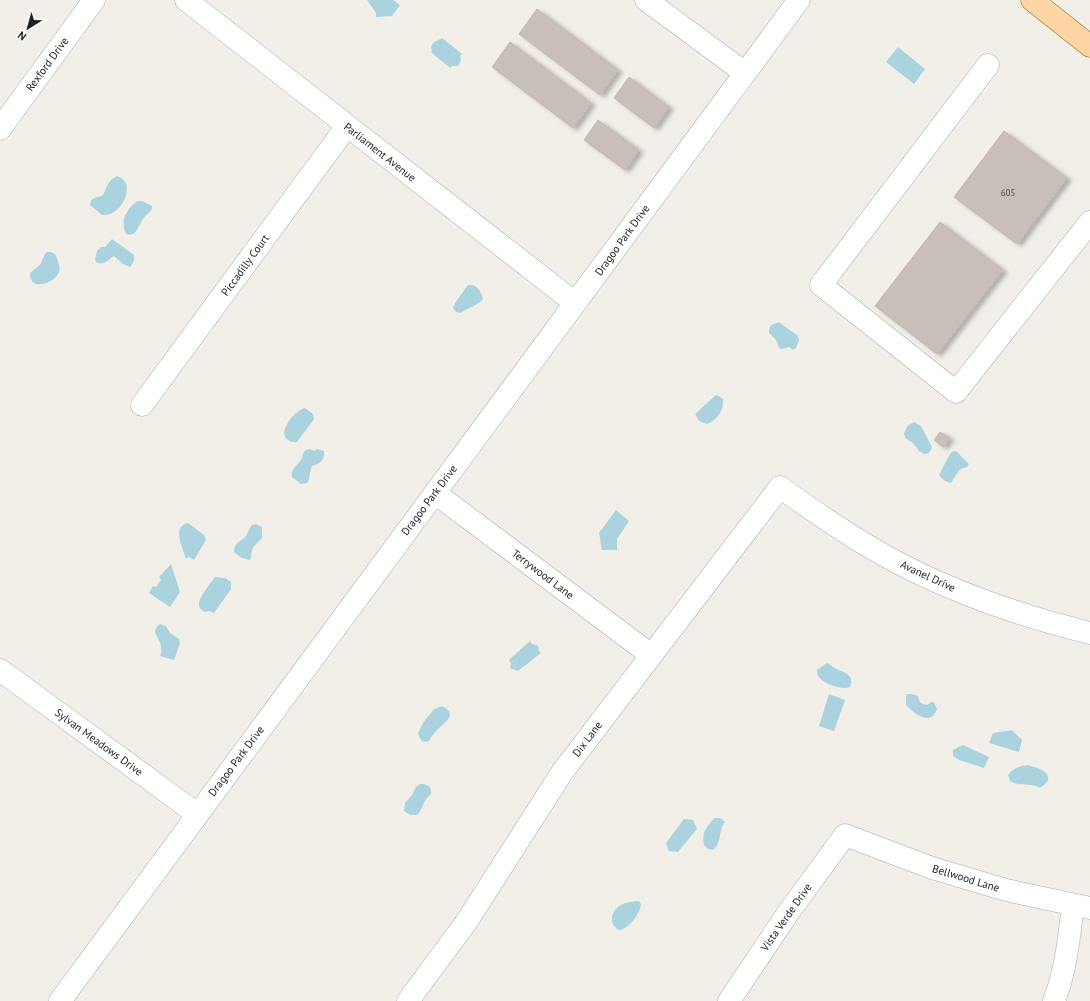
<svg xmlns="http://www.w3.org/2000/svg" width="1090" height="1001" font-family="'PT Sans',sans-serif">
  <defs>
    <filter id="shadow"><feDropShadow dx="4.5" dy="2.5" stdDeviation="2" flood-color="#0004"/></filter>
  </defs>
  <rect width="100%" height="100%" fill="#f2efe9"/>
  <path fill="#aad3df" d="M367,0H393L400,5L392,16L376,17V13Z
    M442,38L462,54L460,56L461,60L458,66H452L450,68L431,52L432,50L431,48C432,41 438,41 442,38Z
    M898,47L925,69L914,84L886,62Z
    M117,176C136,182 124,208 112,213C109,215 105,215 102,215L90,205C90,197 97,198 103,195C107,187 108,180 117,176Z
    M137,201H142L152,206V209C149,213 146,215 143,219C138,225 137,238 126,234C120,221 126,210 137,201Z
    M112,239L134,255C135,260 133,263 130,267L123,264L114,256C108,260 105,265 97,263L95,260L97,251L101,247H105Z
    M47,252H51L55,254C57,258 61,267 59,272C54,284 29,292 30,273L40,265L45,254Z
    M468,285C478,284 481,292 483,299C481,303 465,310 460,313L456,312L453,308L455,303Z
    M779,322L798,336L799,340L796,348L793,350L789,347L781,349C777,346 778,343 776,340C771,333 766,335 771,325Z
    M716,395L719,396L723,399C724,411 717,420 707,424L699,421L695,414Z
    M305,408L313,414L314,419L297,442C291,443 286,440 284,434C285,423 295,411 305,408Z
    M914,422L921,426L932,447C930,452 929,454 924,454L919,451L913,443L905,438L904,433L908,425Z
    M310,449L314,451L317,449L324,451C325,460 320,464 312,466C309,472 311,477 307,483L301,484L292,477C291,468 296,467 300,461C304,457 301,453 306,450Z
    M956,451L969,464L967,467L960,469L951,483C946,482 942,479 939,475L950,454L952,452Z
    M616,510L629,521L617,539V550H602L599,533Z
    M188,523L204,535L206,540L194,560L189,557L186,559C183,548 171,527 188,523Z
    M256,524L262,527V538C259,542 252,546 252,551C251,555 252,556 250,560L242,558L234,552C234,541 243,542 247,534C249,531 249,528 252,525Z
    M171,564L180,592L170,607L149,593L153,586L156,587L161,580L159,577Z
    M215,577L225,578L231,582V589L214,613L209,611L205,612C202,610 199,608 199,605C198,598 211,583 215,577Z
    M160,624L166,626L170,633L179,639L180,643L174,660L160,656C161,652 162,648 160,643C157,635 151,631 160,624Z
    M530,641L532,644L537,645L539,648L538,650L541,653L518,671L510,668L511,664L509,660Z
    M827,663C830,664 832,667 835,668C844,673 855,674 850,687C841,691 815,682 817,670Z
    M829,694L845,700L834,731L819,726Z
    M908,694H912L918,696C919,702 921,704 927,705L931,702H934L937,709C931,727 915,714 906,705V696Z
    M442,706C460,715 443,723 437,730C434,733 431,737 429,741L423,742L419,737L418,733L423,723L434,709Z
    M1012,730L1022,740L1019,752L989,743L993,733Z
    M963,745L989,757L984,768L959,760L953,756V750Z
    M1028,765C1039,768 1060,775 1040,788C1030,782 1020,787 1010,781L1008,775C1013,768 1020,766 1028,765Z
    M420,784H424L429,786L431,790V794C422,801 424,808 417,815H410L404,811L405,803L412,795L416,787Z
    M715,818H721L725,822C718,831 722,843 713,850L708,849L704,845C701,834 707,825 715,818Z
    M684,819L693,820L697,829L678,852L669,851L666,843Z
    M636,901H639L641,904C640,914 629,929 619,930C609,924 610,913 619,906C623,903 631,902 636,901Z"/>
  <path fill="#c7bfb8" stroke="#c4b6ab" filter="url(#shadow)" d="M537,9L618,70L600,95L519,34Z
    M510,42L591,103L573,128L492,67Z
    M629,77L669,107L654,128L614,98Z
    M598,120L639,150L625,170L584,140Z
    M1004,131L1067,178L1017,244L954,197Z
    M940,222L1003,270L937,354L875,306Z
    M940,432L950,438L943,447L934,440Z"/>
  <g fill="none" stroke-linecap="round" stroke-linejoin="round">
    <g stroke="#a9a9a9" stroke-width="23">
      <path id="minor" d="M186,0L575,303
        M646,0L745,73
        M988,65L821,285L956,392L1090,222
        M0,129L94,0
        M142,405L347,126
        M435,493L651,655
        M0,670L197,814
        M60,1001L799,0
        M408,1001L467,921L563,771L780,487C813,511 845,533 880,553C945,590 1017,615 1090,633
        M729,1001L788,913L845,835L932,868L1006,890L1090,908
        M1054,1001C1066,970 1069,938 1073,905"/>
    </g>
    <g stroke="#a06b00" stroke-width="23">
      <path id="major" d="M1032,0L1090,46"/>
    </g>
    <use href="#minor" stroke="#fff" stroke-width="22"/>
    <use href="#major" stroke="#fcd6a4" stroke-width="22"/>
  </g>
  <g text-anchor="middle" stroke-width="3" stroke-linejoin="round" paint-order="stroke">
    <g font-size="9" fill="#4b4948">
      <text x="1008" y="196">605</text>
    </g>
    <g font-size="11" fill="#222" stroke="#fff">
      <text transform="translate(47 64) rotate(-54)" y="4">Rexford Drive</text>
      <text transform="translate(380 152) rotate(38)" y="4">Parliament Avenue</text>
      <text transform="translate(622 240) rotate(-54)" y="4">Dragoo Park Drive</text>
      <text transform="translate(245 265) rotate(-54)" y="4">Piccadilly Court</text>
      <text transform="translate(429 500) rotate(-53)" y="4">Dragoo Park Drive</text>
      <text transform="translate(543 574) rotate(37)" y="4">Terrywood Lane</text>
      <text transform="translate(928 576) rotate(25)" y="4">Avanel Drive</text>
      <text transform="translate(587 739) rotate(-53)" y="4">Dix Lane</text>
      <text transform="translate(99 742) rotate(36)" y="4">Sylvan Meadows Drive</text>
      <text transform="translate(236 761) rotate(-53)" y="4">Dragoo Park Drive</text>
      <text transform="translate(966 878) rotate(17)" y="4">Bellwood Lane</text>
      <text transform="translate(786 917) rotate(-55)" y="4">Vista Verde Drive</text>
    </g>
  </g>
  <g transform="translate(28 28) rotate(217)" stroke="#ffffff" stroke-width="3" paint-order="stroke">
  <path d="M0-3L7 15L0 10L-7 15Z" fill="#222222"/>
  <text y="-6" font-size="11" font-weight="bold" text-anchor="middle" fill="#222222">N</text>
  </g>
</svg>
